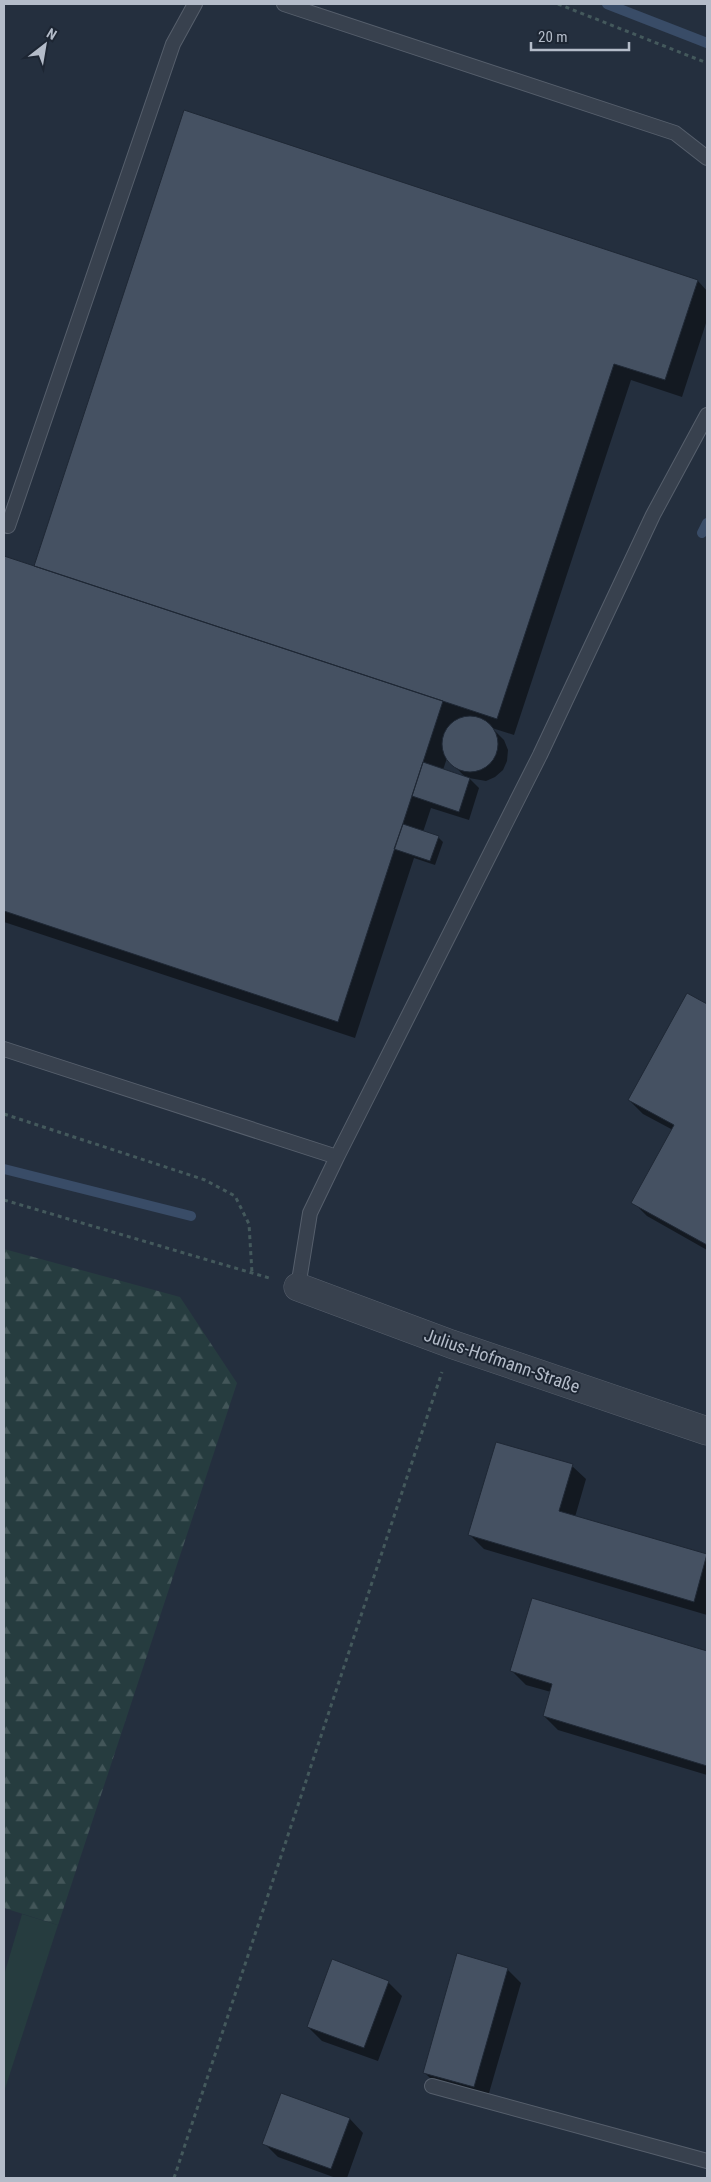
<svg xmlns="http://www.w3.org/2000/svg" width="711" height="2182" font-family="'Roboto Condensed',sans-serif">
  <defs>
    <pattern id="forest-firs" width="22" height="20" patternUnits="userSpaceOnUse" patternTransform="scale(1.25)"><rect width="22" height="20" fill="#263c3f"/><path d="M5 1l3.5 6h-7zM16 11l3.5 6h-7z" fill="#435659"/></pattern>
  </defs>
  <rect width="100%" height="100%" fill="#242f3e"/>
  <path fill="#263c3f" d="M22,1914L58,1925L4,2092V1975Z"/>
  <path fill="url(#forest-firs)" d="M4,1249L180,1297L237,1383L58,1925L4,1908Z"/>
  <path fill="#0007" fill-rule="evenodd" d="M698,281L707,291V320L682,397L631,380L514,735L492,728L504,740L508,750L507,761L503,770L495,777L486,781L469,778L479,788L469,820L431,808L423,832L438,837L443,842L435,865L414,858L355,1038L4,922V558L35,568ZM447,758L466,778L443,770Z
    M687,994L707,1005V1250L647,1216L633,1202L673,1130L643,1114L629,1100Z
    M572,1466L586,1479L575,1517L707,1556V1615L484,1549L470,1535Z
    M533,1600L707,1652V1775L558,1730L544,1716L551,1692L526,1685L512,1671Z
    M507,1969L521,1983L487,2100L438,2086L424,2072Z
    M388,1982L402,1996L378,2061L322,2041L308,2027Z
    M350,2119L363,2133L347,2178H336L278,2157L264,2143Z"/>
  <g fill="none" stroke-linecap="round" stroke-linejoin="round">
    <path stroke="#394c67" stroke-width="10" d="M607,4L707,43
      M702,533L707,523
      M4,1169L191,1216"/>
  </g>
  <path fill="#455162" stroke="#1f2835" d="M184,110L698,280L665,380L614,364L497,719L34,566Z
    M4,556L443,701L338,1022L4,911Z
    M442 744a28 28 0 1 1 56 0a28 28 0 1 1-56 0Z
    M423,762L470,778L459,812L412,796Z
    M403,824L439,836L430,861L394,849Z
    M687,993L707,1004V1245L631,1203L674,1125L628,1100Z
    M496,1442L573,1464L559,1511L707,1554L694,1602L468,1535Z
    M532,1598L707,1651V1766L543,1716L552,1684L510,1671Z
    M457,1953L508,1968L474,2087L423,2073Z
    M332,1959L389,1981L364,2048L307,2027Z
    M281,2093L350,2118L331,2169L262,2144Z"/>
  <g fill="none" stroke-linecap="round" stroke-linejoin="round">
    <g stroke="#565f6c" stroke-width="16">
      <path id="lane" d="M284,4L675,133L707,158
        M4,524L8,526L173,44L195,4
        M4,1049L337,1157L310,1213L298,1287
        M337,1157L540,755L653,515L707,415
        M432,2086L707,2161"/>
    </g>
    <g stroke="#565f6c" stroke-width="29">
      <path id="street" d="M298,1287L451,1344L707,1431"/>
    </g>
    <path stroke="#44595c" stroke-width="3" stroke-dasharray="4 4" stroke-linecap="butt" d="M558,4L707,63
      M4,1114L205,1180L235,1196L249,1224L252,1273
      M4,1200L269,1278
      M174,2178L442,1372"/>
    <use href="#lane" stroke="#38414e" stroke-width="14"/>
    <use href="#street" stroke="#38414e" stroke-width="28"/>
  </g>
  <g text-anchor="middle" stroke-width="4" stroke-linejoin="round" paint-order="stroke">
    <g font-size="18" fill="#b4bcc9" stroke="#1d2633">
      <text transform="translate(502 1361) rotate(19)" y="6">Julius-Hofmann-Straße</text>
    </g>
  </g>
  <rect width="711" height="2182" fill="none" stroke="#b4bcc9" stroke-width="10"/>
  <g transform="translate(45 45) rotate(31)" stroke="#1d2633" stroke-width="4" paint-order="stroke">
  <path d="M0-4L9 19L0 12L-9 19Z" fill="#b4bcc9"/>
  <text y="-8" font-size="14" font-weight="bold" text-anchor="middle" fill="#b4bcc9">N</text>
  </g>
  <path d="M531 42v8h98v-8" fill="none" stroke="#b4bcc9" stroke-width="2.5"/>
  <text x="538" y="42" font-size="15" fill="#b4bcc9" stroke="#1d2633" stroke-width="4" paint-order="stroke">20 m</text>
</svg>
